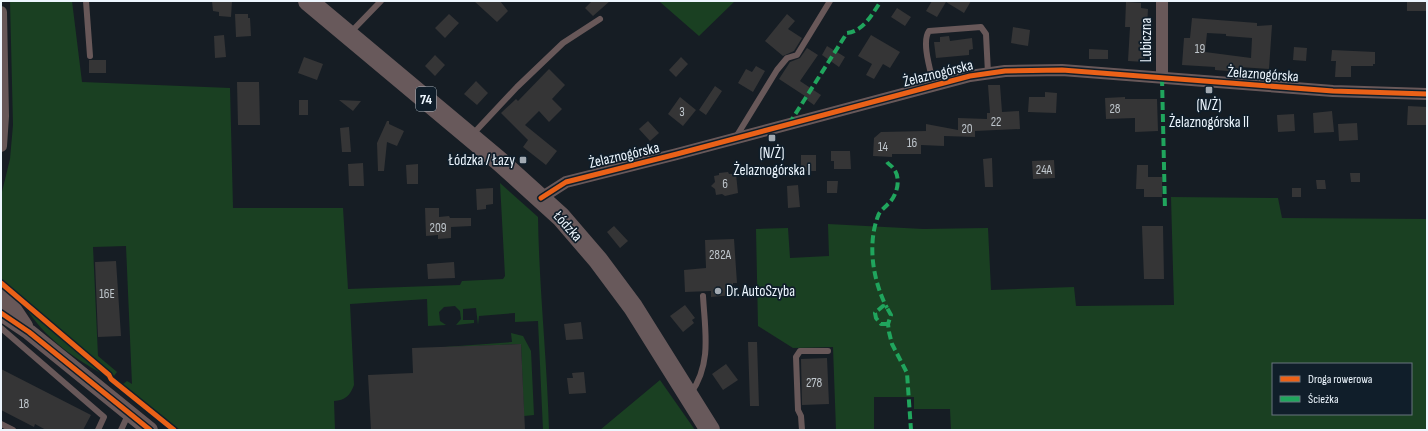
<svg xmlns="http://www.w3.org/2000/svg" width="1428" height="431" font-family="'Sofia Sans Condensed',sans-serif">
  <rect width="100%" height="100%" fill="#161d24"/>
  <path fill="#1a4022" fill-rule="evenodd" d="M10,1H72L82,82L230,88L233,208H343L348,289L460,285L462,281L503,279L505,276L500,183L538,217C539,288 547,359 549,430H543L538,321L515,322V313L479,316L478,325L476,308L463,309V320H474V323L456,325L461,319L460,311L455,306L444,307L439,312L440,321L446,325L428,326L427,299L350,304L354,385C350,396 345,400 334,401L335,430H180L123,384L127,381L132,384L126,246L93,247L98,356L117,372L114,376L1,280V196L10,159L13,125Z
    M662,1H735L699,36L660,2Z
    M1171,197L1278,198L1282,218L1427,219V430H951L950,409H914V397H874V430H836L833,347L793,348L758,326L756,229L788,228L790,258L829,256L828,224L923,229L988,228L991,290L1074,287L1076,306L1174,305ZM1273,364H1411V414H1273Z
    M24,305L108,377C75,359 44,338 24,305Z
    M511,333L523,336L531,351L534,415L524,416L521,344L431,348L512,342Z
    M660,380L695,430H600Z"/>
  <path fill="#353536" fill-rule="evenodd" d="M212,1H232L231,17L219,16V12L213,11Z
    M474,1H500L508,11L497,22Z
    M592,1H610L593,16L585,8Z
    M932,1H971L964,13L946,2L937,17L926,11Z
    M1407,1H1427V11H1407Z
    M1126,2L1141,3V8L1148,9L1145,62L1128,61L1130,27H1125Z
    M897,8L911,17L905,26L891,17Z
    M235,14H248V18H250L251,36L236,37Z
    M449,14L459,23L445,38L435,28Z
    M787,14L795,21L788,29L802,38L794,51L783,56L765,41Z
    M1192,18L1257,23V26L1272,25L1269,69L1240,67V72L1215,70V67L1182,65L1184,38H1190ZM1207,33L1226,34V36L1252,38L1251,58L1205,52Z
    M1013,27L1030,30L1028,46L1011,43Z
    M224,35L226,57L215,58L214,36Z
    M871,35L900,52L890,68L883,64L874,79L866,75L872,64L858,56Z
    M949,36L950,41L972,38L973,49L969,50V55L936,58L934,42H940V37Z
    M827,46L845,57L839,67L822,55Z
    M1294,47L1307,48L1306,61L1293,60Z
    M807,48L818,55L800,81L821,95L814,105L807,100L808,98L779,79L790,62L800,58Z
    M1089,49L1108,50V59H1089Z
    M1332,50L1375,52V64H1373V66H1351V77H1335L1336,61H1331Z
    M435,55L445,65L435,76L425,66Z
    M304,57L323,64L317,80L298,73Z
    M681,57L688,64L676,77L669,70Z
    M89,60H106V73H89Z
    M756,66L765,71L753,92L738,83L746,69L752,72Z
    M549,69L565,85L552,99L562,109L549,122L539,111L525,125L557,151L546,165L523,147L528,140L501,113L516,99L518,101Z
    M476,81L488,93L477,105L464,94Z
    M237,82H259L260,125H238Z
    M988,85H1000L1002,112L1019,111L1020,129L975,131V137L944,136V146L921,145V154H892V157L873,156L874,138L881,132L926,131V124L958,130V118L987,119V113H990Z
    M715,86L722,91L706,115L699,110Z
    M1045,92L1057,93L1056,113L1028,112L1029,97H1045Z
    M680,97L696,110L683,126L668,114Z
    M1125,97V99H1157L1158,131L1135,132V118L1106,119L1105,98Z
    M299,100H308V115H299Z
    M339,100L361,101L353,111Z
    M1408,106L1427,107V125H1407Z
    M1332,111L1334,132L1314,133L1313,113Z
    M1294,114L1295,131L1278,132L1277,115Z
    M387,121H389V124L404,131L397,146L387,142L384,171H378L377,143Z
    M648,121L659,133L650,141L639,129Z
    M1357,123L1358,140L1339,141L1338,124Z
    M349,127L351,152H342L340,128Z
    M831,151H850L851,169H834V161H831Z
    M801,155H816V171H801Z
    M992,158L993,187H985L983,159Z
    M1054,160L1055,178L1033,179L1032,161Z
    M363,163L364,186H349L348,164Z
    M418,164V184H407L406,165Z
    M1137,165H1148V177H1162V197H1144V189H1136Z
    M728,172L729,174H736L738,193L725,196L722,194L716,195L715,189L711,186L715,182L714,176L719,175V173Z
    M1350,173H1360V182H1351Z
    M1316,180H1325L1326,189H1317Z
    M827,181H838L837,193H827Z
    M798,185L800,207L788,208L787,186Z
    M493,188V204L486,205V209L477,210L476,189Z
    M1292,188H1301V197H1292Z
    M425,208H439V217L449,216L450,218H471V226L451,227V238L438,239V235L426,236Z
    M614,226L628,241L620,248L607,232Z
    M1142,226H1163L1164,279H1144Z
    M734,239L737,283H733V295L711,297V291L685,292L684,270L706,268L705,240Z
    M116,261L121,336L98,337L95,262Z
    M454,262L455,278L428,279L427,264Z
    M685,305L695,318L692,320L694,323L683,332L670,316Z
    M581,322L583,339L566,340L564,324Z
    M748,342H757L759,406H750Z
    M521,344L525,430H371L368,375L413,373L412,348Z
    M827,358L829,404L802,405L801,359Z
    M726,364L738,380L723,390L712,374Z
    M1,369L91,415L83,430H46L35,424L34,427L1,410Z
    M584,372L586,393L569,394L567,378H573L572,373Z"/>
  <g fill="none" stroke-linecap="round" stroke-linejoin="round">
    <path stroke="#685859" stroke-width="6" d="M86,1L90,56
      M350,33L381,1
      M934,86C931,72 921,42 929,31L981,27L986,34L988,73
      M472,135L517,87L563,43L600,19
      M736,137L777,70L787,58L797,55L830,1
      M1,328L104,417L98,430
      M691,393C712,363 705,331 703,296
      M1,424L13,430
      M121,430L128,415
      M802,430L801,416L798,410L796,357L800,351H828"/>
    <path stroke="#685859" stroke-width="12" d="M1,12L3,116L1,146
      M1162,78V1
      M541,198L566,182L677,154L970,76L1005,71L1062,70L1333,91L1427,94"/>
    <path stroke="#685859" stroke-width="16" d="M1,295L13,308L25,326
      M1,313L29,332L150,430"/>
    <path stroke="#68595b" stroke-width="20" d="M308,1L498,160L561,217L598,260L633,307L710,430"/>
    <path stroke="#20a55d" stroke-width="4" stroke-dasharray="8 4" stroke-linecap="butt" d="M1162,78L1165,210
      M789,124L847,33C864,31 872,14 881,1
      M887,162C889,165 891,165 893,168C902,178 897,196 888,204C885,208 880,210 878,216C867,245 873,281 887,308
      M888,324H881L876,318L875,313L883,306L887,308L891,315L888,324L889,332L892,344L907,373L911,430"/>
    <g stroke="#101e2a" stroke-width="8">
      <path id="cycleway" d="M541,198L566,182L677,154L970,76L1005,71L1062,70L1333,91L1427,94
        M1,283L109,375L111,379L174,430
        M1,313L29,332L150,430"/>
    </g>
    <use href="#cycleway" stroke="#ea6118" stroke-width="5"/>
  </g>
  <g fill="#a2aab2" stroke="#101e2a" stroke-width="1.5">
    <rect x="1205" y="86" width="8" height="8" rx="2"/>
    <rect x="768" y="134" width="8" height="8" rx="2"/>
    <rect x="519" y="156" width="8" height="8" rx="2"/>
    <circle cx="718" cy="291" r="4"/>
  </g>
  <g text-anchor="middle" stroke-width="3.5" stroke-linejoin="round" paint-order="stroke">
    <g font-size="13" fill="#bfc6cc">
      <text x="1200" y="53">19</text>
      <text x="1115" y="113">28</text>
      <text x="682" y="116">3</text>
      <text x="996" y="126">22</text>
      <text x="967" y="133">20</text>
      <text x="912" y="147">16</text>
      <text x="883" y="151">14</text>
      <text x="1044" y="174">24A</text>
      <text x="725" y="188">6</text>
      <text x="438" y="232">209</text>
      <text x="720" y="259">282A</text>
      <text x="107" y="298">16E</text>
      <text x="814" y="387">278</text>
      <text x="24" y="408">18</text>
    </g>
    <rect fill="#101e2a" stroke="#abb5be" stroke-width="1" x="416" y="87" width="20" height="24" rx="3"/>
    <g font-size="14" font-weight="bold" fill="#edf6fe">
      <text x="426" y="104">74</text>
    </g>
    <g font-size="15" fill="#edf6fe" stroke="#101e2a">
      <text transform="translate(1146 40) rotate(-90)" y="5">Lubiczna</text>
      <text transform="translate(938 73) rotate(-14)" y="5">Żelaznogórska</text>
      <text transform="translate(1263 74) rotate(4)" y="5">Żelaznogórska</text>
      <text transform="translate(624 155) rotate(-13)" y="5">Żelaznogórska</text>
      <text transform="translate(568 226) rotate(48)" y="5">Łódzka</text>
    </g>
    <g font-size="15" fill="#edf6fe" stroke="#101e2a">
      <text x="1209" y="110">(N/Ż)<tspan x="1209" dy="17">Żelaznogórska II</tspan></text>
      <text x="772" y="158">(N/Ż)<tspan x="772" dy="17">Żelaznogórska I</tspan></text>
      <text x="515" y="165" text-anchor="end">Łódzka / Łazy</text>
      <text x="726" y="296" text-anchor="start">Dr. AutoSzyba</text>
    </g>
  </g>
  <rect width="1428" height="431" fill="none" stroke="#edf6fe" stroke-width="4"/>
  <rect x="1272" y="363" width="140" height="52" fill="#101e2a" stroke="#68747f"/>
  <rect x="1280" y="376" width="20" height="6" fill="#ea6118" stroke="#68747f"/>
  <text x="1308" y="383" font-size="12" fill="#edf6fe">Droga rowerowa</text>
  <rect x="1280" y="396" width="20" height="6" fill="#20a55d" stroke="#68747f"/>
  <text x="1308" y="403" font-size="12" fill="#edf6fe">Ścieżka</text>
</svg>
